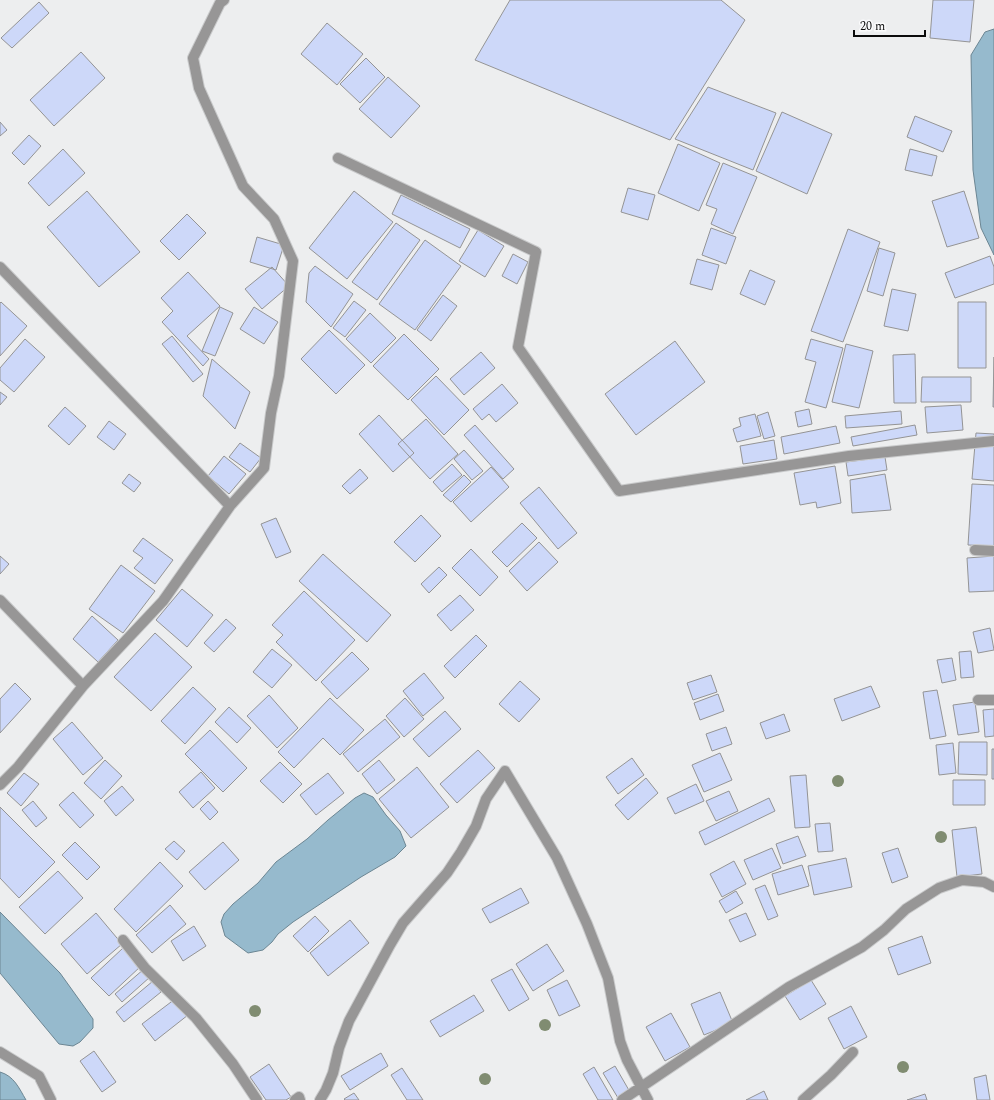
<svg xmlns="http://www.w3.org/2000/svg" width="994" height="1100" font-family="Spectral,serif">
  <rect width="100%" height="100%" fill="#edeeef"/>
  <path fill="#96bacd" stroke="#6c8693" d="M994,29V255L981,228L973,170L971,55L985,32Z
    M364,793L373,797L386,815L400,831L406,846L395,857L361,877L293,922L278,934L272,942L263,950L248,953L225,936L221,922L224,914L233,904L258,883L276,862L307,839L328,820L355,798Z
    M0,912L60,973L93,1019V1028L80,1042L73,1046L59,1044L0,973Z
    M0,1072C14,1076 19,1088 26,1100H0Z"/>
  <path fill="#cdd8f9" stroke="#949495" d="M510,0H721L745,20L670,140L475,60Z
    M933,0H974L970,42L930,38Z
    M39,2L49,13L12,48L1,38Z
    M327,23L363,54L337,85L301,54Z
    M81,52L105,78L54,126L30,100Z
    M366,58L385,77L360,103L340,84Z
    M388,77L420,106L391,138L359,109Z
    M708,87L776,113L753,170L675,139Z
    M782,112L832,134L807,194L756,171Z
    M915,116L952,131L943,152L907,137Z
    M0,122L7,130L0,136Z
    M29,135L41,146L24,165L12,153Z
    M678,144L720,163L699,211L658,193Z
    M63,149L85,173L49,206L28,183Z
    M910,149L937,156L932,176L905,170Z
    M723,163L757,177L733,234L711,224L717,209L706,205Z
    M628,188L655,195L648,220L621,212Z
    M87,191L140,252L99,287L47,227Z
    M354,191L393,222L347,279L309,248Z
    M964,191L979,238L947,247L932,201Z
    M401,195L470,229L460,248L392,214Z
    M187,214L206,233L179,260L160,241Z
    M396,223L420,240L377,300L352,282Z
    M711,228L736,237L726,264L702,255Z
    M848,229L880,242L843,342L811,331Z
    M478,230L504,246L485,277L459,261Z
    M257,237L284,245L276,270L250,262Z
    M425,240L461,266L415,330L379,304Z
    M879,248L895,253L883,296L867,291Z
    M513,254L528,262L517,284L502,276Z
    M990,256L994,267V284L955,298L945,273Z
    M697,259L719,265L712,290L690,284Z
    M315,266L353,294L331,327L306,302L309,273Z
    M272,267L289,286L262,309L245,289Z
    M750,270L775,281L765,305L740,294Z
    M188,272L220,306L187,336L209,359L203,366L162,322L173,311L161,298Z
    M892,289L916,294L908,331L884,326Z
    M443,295L457,306L431,341L417,330Z
    M354,301L366,310L345,337L333,328Z
    M1,302L27,326L0,356V303Z
    M958,302H986V368H958Z
    M220,307L233,313L215,356L202,351Z
    M254,307L278,322L264,344L240,329Z
    M370,313L396,338L371,363L346,339Z
    M329,330L365,365L336,394L301,359Z
    M404,334L439,369L408,400L373,366Z
    M172,336L203,374L193,382L162,344Z
    M25,339L45,357L14,392L0,380V368Z
    M811,339L843,348L826,408L805,402L816,362L805,359Z
    M675,341L705,382L636,435L605,394Z
    M846,344L873,351L859,408L832,402Z
    M481,352L495,368L464,395L450,379Z
    M915,354L916,403H894L893,355Z
    M994,357V407H993Z
    M212,359L250,392L235,429L203,396Z
    M436,376L469,410L444,435L411,400Z
    M922,377H971V402H921Z
    M502,384L518,403L496,422L489,414L482,420L473,409Z
    M0,392L7,397L0,405Z
    M961,405L963,430L927,433L925,407Z
    M65,407L86,426L69,445L48,426Z
    M809,409L812,424L798,427L795,412Z
    M901,411L902,424L846,428L845,416Z
    M768,412L775,436L764,439L757,416Z
    M755,414L761,436L737,442L733,429L741,426L739,418Z
    M379,415L414,453L393,472L359,434Z
    M426,419L458,454L430,479L398,444Z
    M109,421L126,434L114,450L97,437Z
    M475,425L514,469L503,479L464,435Z
    M915,425L917,435L853,446L851,437Z
    M836,426L840,443L784,454L781,437Z
    M976,433L994,434V481L972,479Z
    M774,440L777,459L743,464L740,446Z
    M240,443L261,458L250,472L229,457Z
    M464,450L483,471L472,480L454,459Z
    M224,456L246,474L229,494L208,476Z
    M885,457L887,470L848,476L846,462Z
    M452,464L462,475L442,492L433,482Z
    M835,466L841,503L817,508L816,502L800,505L794,473Z
    M491,467L509,487L471,522L453,502Z
    M360,469L368,478L350,494L342,486Z
    M129,474L141,483L134,492L122,483Z
    M885,474L891,510L852,513L850,480Z
    M464,475L471,482L451,502L443,495Z
    M972,484L994,485V546L968,545Z
    M539,487L577,533L558,549L520,503Z
    M421,515L441,536L415,562L394,542Z
    M276,518L291,552L276,558L261,524Z
    M522,523L537,538L507,567L492,552Z
    M143,538L173,560L155,584L134,568L143,558L133,551Z
    M539,542L558,562L527,591L509,571Z
    M471,549L498,577L480,596L452,568Z
    M323,554L391,615L367,642L299,581Z
    M0,556L9,564L0,574Z
    M994,556V591L969,592L967,558Z
    M121,565L155,591L123,633L89,609Z
    M439,567L447,575L429,593L421,584Z
    M182,589L213,615L187,647L156,620Z
    M304,591L355,640L316,681L276,642L283,635L272,625Z
    M460,595L474,610L451,631L437,615Z
    M92,616L118,640L98,662L73,639Z
    M226,619L236,628L214,652L204,643Z
    M990,628L994,650L978,653L973,632Z
    M155,633L192,667L151,711L114,677Z
    M476,635L487,646L455,678L444,666Z
    M272,649L292,665L272,688L253,672Z
    M971,651L974,677L961,678L959,652Z
    M352,652L369,669L337,699L321,682Z
    M952,658L956,680L942,683L937,660Z
    M424,673L444,698L423,716L403,691Z
    M711,675L717,692L693,700L687,683Z
    M520,681L540,699L519,722L499,704Z
    M15,683L31,699L0,733V699Z
    M871,686L880,707L842,721L834,699Z
    M193,687L216,709L185,744L161,721Z
    M937,690L946,736L930,739L923,692Z
    M718,694L724,711L700,720L694,703Z
    M269,695L298,728L277,748L247,716Z
    M330,698L364,730L340,755L323,738L294,768L278,752Z
    M405,698L424,719L404,737L386,716Z
    M975,702L979,732L958,735L953,705Z
    M229,707L251,728L237,743L215,722Z
    M994,709V736L985,737L983,710Z
    M445,711L461,729L429,757L413,739Z
    M784,714L790,731L766,739L760,723Z
    M385,719L400,737L358,772L343,754Z
    M72,722L103,758L83,775L53,739Z
    M726,727L732,744L712,751L706,734Z
    M210,730L247,768L223,792L185,754Z
    M959,742H987V775L958,774Z
    M953,743L956,773L939,775L936,745Z
    M992,749H994V779H992Z
    M478,750L495,768L457,803L440,784Z
    M720,753L732,780L704,792L692,765Z
    M632,758L644,775L618,794L606,777Z
    M105,760L122,776L101,799L84,783Z
    M379,760L395,780L377,794L362,774Z
    M280,762L302,784L283,803L260,781Z
    M417,767L449,807L411,838L379,799Z
    M201,772L215,788L193,808L179,792Z
    M24,773L39,784L21,806L7,793Z
    M328,773L344,793L316,815L300,795Z
    M806,775L810,827L795,828L790,776Z
    M646,778L658,793L628,820L615,805Z
    M953,780H985V805H953Z
    M696,784L704,801L675,814L667,798Z
    M122,786L134,800L116,816L104,801Z
    M729,791L738,811L716,821L706,801Z
    M73,792L94,815L80,828L59,805Z
    M769,798L775,811L705,845L699,832Z
    M33,801L47,818L36,827L22,810Z
    M208,801L218,812L210,820L200,809Z
    M0,807L55,862L19,898L0,878Z
    M830,823L833,851L818,852L815,824Z
    M976,827L982,874L957,877L952,830Z
    M798,836L806,856L783,864L776,844Z
    M174,841L185,851L177,860L165,849Z
    M75,842L100,867L87,880L62,855Z
    M223,842L239,860L205,890L189,872Z
    M772,848L781,868L753,880L744,860Z
    M898,848L908,877L892,883L882,853Z
    M846,858L852,887L814,895L808,866Z
    M734,861L746,884L722,897L710,874Z
    M160,862L183,886L136,932L114,909Z
    M802,865L809,886L778,895L772,874Z
    M58,871L83,898L45,934L19,907Z
    M765,885L778,916L768,920L755,889Z
    M521,888L529,903L490,923L482,909Z
    M736,891L743,903L726,913L719,901Z
    M170,905L186,924L152,953L136,935Z
    M96,913L122,944L87,974L61,944Z
    M746,913L756,935L740,942L729,920Z
    M315,916L329,931L308,952L293,936Z
    M350,920L369,943L328,976L310,953Z
    M194,926L206,946L183,961L171,941Z
    M922,936L931,963L898,975L888,948Z
    M547,944L564,971L533,991L516,964Z
    M123,948L141,966L109,996L91,978Z
    M144,969L150,977L122,1002L115,994Z
    M512,969L529,999L509,1011L491,980Z
    M567,980L580,1006L559,1016L547,990Z
    M811,980L826,1004L800,1020L785,996Z
    M153,981L161,992L124,1022L116,1012Z
    M720,992L733,1023L704,1035L691,1004Z
    M474,995L484,1011L440,1037L430,1021Z
    M175,999L188,1015L155,1041L142,1024Z
    M851,1006L867,1037L844,1049L828,1018Z
    M671,1013L690,1047L665,1061L646,1027Z
    M94,1051L116,1082L102,1092L80,1061Z
    M381,1053L388,1066L350,1090L341,1076Z
    M269,1064L291,1097L286,1100H266L250,1077Z
    M615,1066L630,1092L618,1098L603,1073Z
    M594,1067L613,1100H598L583,1074Z
    M402,1068L423,1100H407L391,1075Z
    M986,1075L990,1100H977L974,1078Z
    M764,1091L768,1100H746Z
    M354,1093L359,1100H345L344,1099Z
    M925,1094L927,1100H907Z"/>
  <g fill="none" stroke-linecap="round" stroke-linejoin="round">
    <g stroke="#c9cacb" stroke-width="12">
      <path id="minor" d="M338,158L536,252L518,347L619,491L849,456L994,441
        M0,267L230,506
        M975,550L994,551
        M0,600L83,686
        M978,700H994
        M0,785L18,767L83,686L163,601L230,506L264,468L271,413L279,376L293,261L274,219L243,186L199,88L193,58L220,3L224,0
        M123,940L145,968L196,1018L233,1064L257,1100
        M0,1052L39,1076L51,1100
        M295,1100L299,1097L300,1100
        M320,1100L326,1090L333,1073L339,1048L349,1021L390,945L403,923L447,873L461,852L476,826L486,799L505,771L557,858L587,924L608,978L620,1041L627,1060L648,1100
        M622,1100L789,987L862,947L884,930L906,909L939,888L962,880L984,882L994,887
        M803,1100L831,1075L853,1052"/>
    </g>
    <use href="#minor" stroke="#979696" stroke-width="10"/>
  </g>
  <g fill="#808c71">
    <circle cx="838" cy="781" r="6"/>
    <circle cx="941" cy="837" r="6"/>
    <circle cx="255" cy="1011" r="6"/>
    <circle cx="545" cy="1025" r="6"/>
    <circle cx="903" cy="1067" r="6"/>
    <circle cx="485" cy="1079" r="6"/>
  </g>
  <path d="M854 30v6h71v-6" fill="none" stroke="#0b0b0b" stroke-width="2"/>
  <text x="860" y="30" font-size="12" fill="#0b0b0b" stroke="#fbfbfc" stroke-width="3" paint-order="stroke">20 m</text>
</svg>
